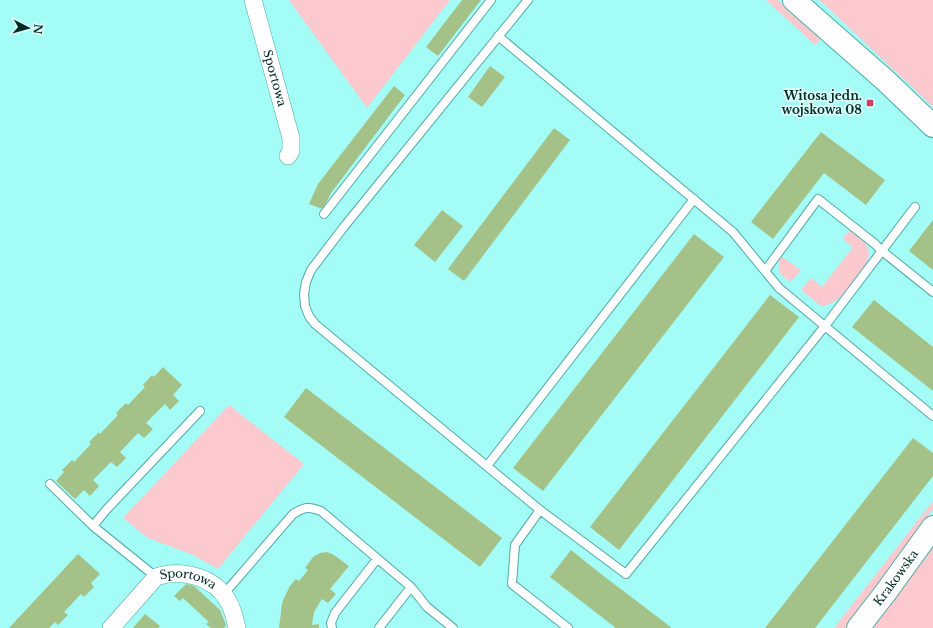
<svg xmlns="http://www.w3.org/2000/svg" width="933" height="628" font-family="'Libre Baskerville',serif">
  <rect width="100%" height="100%" fill="#a3fcf6"/>
  <path fill="#fcc9cf" d="M289,0H450L367,108Z
    M766,0H778L821,39L815,45Z
    M819,0H933V107L825,5Z
    M851,230C864,240 875,248 865,266C853,281 841,305 821,306L802,291V289L811,278L822,287L853,247L844,240V236Z
    M781,256L801,270L790,282L779,273C778,267 779,261 781,256Z
    M229,405L304,464L218,569L191,554L148,538L123,518Z
    M933,501V509L845,628H834Z
    M933,548V628H871Z"/>
  <path fill="#a4c288" d="M462,0H481L438,56L426,47Z
    M490,66L505,77L482,107L468,97Z
    M394,86L405,95L331,193L323,209L309,204L318,184Z
    M554,128L570,140L464,281L448,269Z
    M821,132L885,180L866,205L824,173L773,239L751,222Z
    M442,210L463,226L435,262L414,245Z
    M933,220V270L909,251Z
    M694,234L724,257L543,491L513,468Z
    M770,295L799,317L619,550L590,527Z
    M874,300L933,347V391L852,327Z
    M163,367L182,385L173,395L179,401L170,410L165,404L146,423L153,429L144,438L138,433L120,452L126,458L117,467L111,462L93,480L99,486L90,496L84,490L75,499L56,481L64,472L62,470L72,460L74,462L91,444L89,442L99,432L100,434L118,415L116,413L126,403L128,405L145,387L143,385L152,375L154,377Z
    M306,388L502,538L480,567L284,417Z
    M913,438L933,453V476L815,628H765Z
    M571,550L601,574L672,628H616L550,577Z
    M327,552L334,555L349,566L330,589L336,594L328,603L322,599L314,612L312,625L319,624V628H279L282,604L284,598L289,588V587L296,579L299,581L308,570L305,568L313,557L320,553Z
    M78,554L100,574L91,583L94,587L84,597L81,594L64,612L68,615L58,625L55,622L49,628H9Z
    M186,584L194,586L220,610L226,625L224,628H211L206,624L209,622L183,598L180,601L174,596Z
    M145,614L160,626L158,628H133Z"/>
  <g fill="none" stroke-linecap="round" stroke-linejoin="round">
    <g stroke="#51aaa5" stroke-width="10">
      <path id="lane" d="M528,0L343,228L311,270L306,282L304,294L305,306L309,316L315,324L540,510L515,545L512,584L568,628
        M498,36L733,232L779,288L933,416
        M324,214L491,0
        M765,271L818,199L875,244L882,251L933,292
        M487,466L694,199
        M50,484L93,526
        M540,510L626,574L825,326L915,207
        M156,577L93,526L106,510L200,411
        M224,594L293,514C305,507 308,506 321,511L411,587L427,607L453,628
        M332,628L331,623L335,613L377,559
        M379,628L411,587"/>
    </g>
    <g stroke="#51aaa5" stroke-width="18">
      <g id="street">
        <path id="s1" d="M253,0L291,138V151L288,156"/>
        <path id="s2" d="M111,628L156,577C181,568 215,577 228,601C233,609 235,619 237,628"/>
      </g>
    </g>
    <g stroke="#51aaa5" stroke-width="24">
      <g id="secondary">
        <path id="s3" d="M858,628L886,592L933,527"/>
      </g>
    </g>
    <g stroke="#51aaa5" stroke-width="24">
      <path id="primary" d="M794,0L886,81L933,126"/>
    </g>
    <use href="#lane" stroke="#fff" stroke-width="8"/>
    <use href="#street" stroke="#fff" stroke-width="17"/>
    <use href="#secondary" stroke="#fff" stroke-width="22"/>
    <use href="#primary" stroke="#fff" stroke-width="22"/>
  </g>
  <rect fill="#cd3e61" stroke="#ddfefb" stroke-width="1.5" x="866" y="99" width="8" height="8" rx="2"/>
  <g text-anchor="middle" stroke-width="3.5" stroke-linejoin="round" paint-order="stroke">
    <g font-size="12" fill="#022a28" stroke="#ddfefb">
      <text dy="4" stroke="none"><textPath href="#s1" startOffset="81">Sportowa</textPath></text>
      <text dy="4" stroke="none"><textPath href="#s3" startOffset="63">Krakowska</textPath></text>
      <text dy="4" stroke="none"><textPath href="#s2" startOffset="101">Sportowa</textPath></text>
    </g>
    <g font-size="12" font-weight="bold" fill="#022a28" stroke="#ddfefb" text-anchor="end">
      <text x="862" y="100">Witosa jedn.<tspan x="862" dy="14">wojskowa 08</tspan></text>
    </g>
  </g>
  <g transform="translate(28 28) rotate(96)" stroke="#ddfefb" stroke-width="3" paint-order="stroke">
  <path d="M0-3L7 15L0 10L-7 15Z" fill="#022a28"/>
  <text y="-6" font-size="11" font-weight="bold" text-anchor="middle" fill="#022a28">N</text>
  </g>
</svg>
